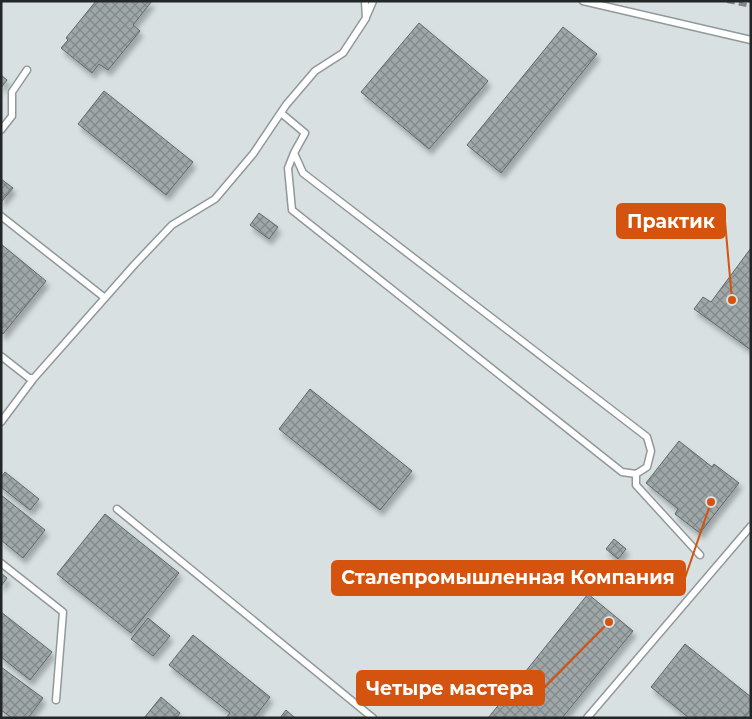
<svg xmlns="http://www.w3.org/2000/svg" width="752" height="719" font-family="Montserrat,sans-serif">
  <defs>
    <pattern id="building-cross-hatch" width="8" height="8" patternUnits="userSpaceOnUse" patternTransform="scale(1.25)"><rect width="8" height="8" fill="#9fa7a9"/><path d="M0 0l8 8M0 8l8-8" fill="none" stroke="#818889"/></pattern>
    <filter id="shadow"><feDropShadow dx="3" dy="5.5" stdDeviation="2.5" flood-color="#0004"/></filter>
  </defs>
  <rect width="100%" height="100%" fill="#d8e0e2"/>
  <path fill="url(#building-cross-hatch)" stroke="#60686a" filter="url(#shadow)" d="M96,1H152L133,25L140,31L108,70L99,64L92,73L61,48L68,40L66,38Z
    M419,23L488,81L429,149L361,92Z
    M563,27L597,54L501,173L467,145Z
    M1,75L7,80L1,88Z
    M104,91L193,162L166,195L78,124Z
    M1,179L13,188L1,202Z
    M259,213L278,227L269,239L250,225Z
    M1,244L46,281L3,334L1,333Z
    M751,248V350L694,309L703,297L711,302Z
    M310,389L412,471L380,510L279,429Z
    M679,441L712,467L714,464L739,483L700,533L675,514L678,509L646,483Z
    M5,472L39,499L30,510L1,487V477Z
    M1,495L45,530L23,558L1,540Z
    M105,514L179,573L131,633L57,574Z
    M614,539L626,549L618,559L606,549Z
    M1,573L7,578L1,586Z
    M588,594L633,631L562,718H488Z
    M1,612L52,652L30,680L1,657Z
    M148,618L170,636L153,656L131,639Z
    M193,635L270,697L254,718H226L230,713L169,665Z
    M685,644L751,697V710L744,718H689L651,687Z
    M1,667L43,698L28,718H12L1,710Z
    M161,697L180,713L176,718H144Z
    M286,710L295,718H280Z"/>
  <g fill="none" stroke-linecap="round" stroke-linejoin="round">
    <g stroke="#91989a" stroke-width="9">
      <path id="lane" d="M583,1L751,40
        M367,15L373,1
        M281,113L305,133L294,153L303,173L647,437L651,451L647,467L636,474L622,472L292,210L288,168L294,153
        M1,130L12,116V92L27,70
        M1,216L105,298
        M1,356L29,378H34
        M1,422L34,378L135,264L172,225L215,199L253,154L286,105L315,71L343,53L366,18L365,1
        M636,474V485L700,555
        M117,509L373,718
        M1,563L63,612L56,700
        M587,718L751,526"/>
    </g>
    <use href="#lane" stroke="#fff" stroke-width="6"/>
    <path stroke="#828788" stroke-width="4" stroke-dasharray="8 4" stroke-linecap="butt" d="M727,1L751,6"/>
  </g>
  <path fill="none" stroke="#d4540f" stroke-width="2" d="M732 300L725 221M711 502L685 578M609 622L544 688"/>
  <g fill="#d4540f" stroke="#d8e0e2" stroke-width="2">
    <circle cx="732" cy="300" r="5"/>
    <circle cx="711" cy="502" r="5"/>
    <circle cx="609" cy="622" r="5"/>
  </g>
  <g fill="#d4540f" stroke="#d4540f" stroke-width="2">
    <rect x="617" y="204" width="108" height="34" rx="5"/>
    <rect x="332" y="561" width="353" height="34" rx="5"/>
    <rect x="357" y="671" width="187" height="34" rx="5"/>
  </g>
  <g font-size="19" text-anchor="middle" font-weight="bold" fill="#fff">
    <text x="671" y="228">Практик</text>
    <text x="508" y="584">Сталепромышленная Компания</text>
    <text x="450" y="695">Четыре мастера</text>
  </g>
  <rect width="752" height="719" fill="none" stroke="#232626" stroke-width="5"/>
</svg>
